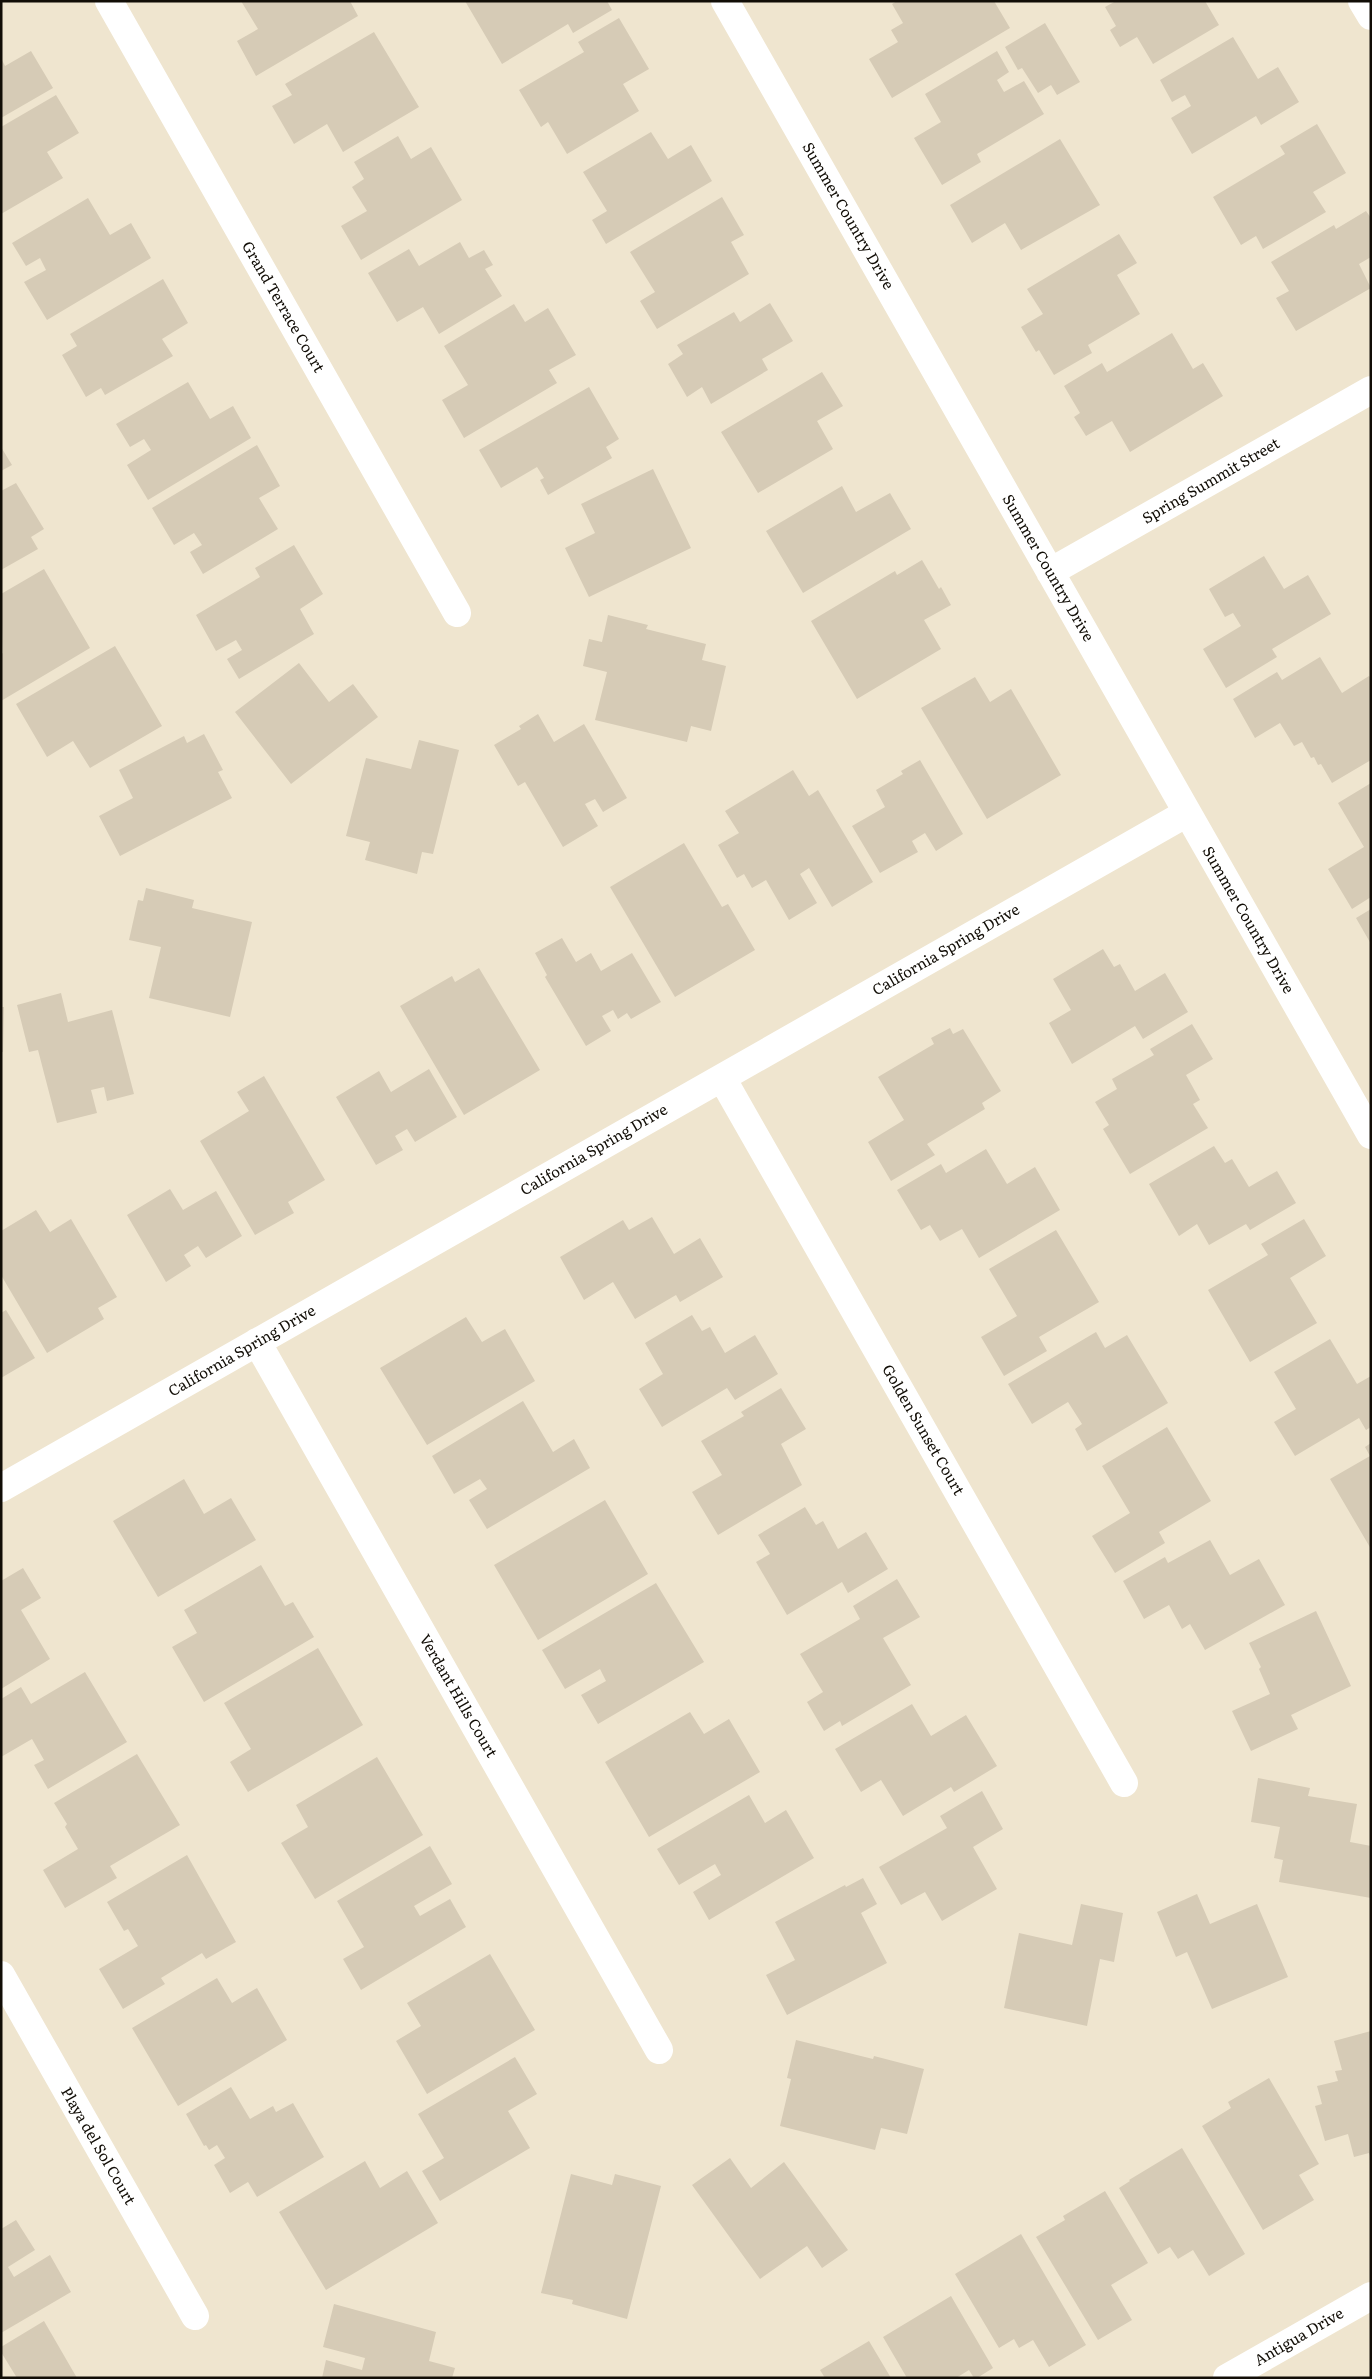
<svg xmlns="http://www.w3.org/2000/svg" width="1372" height="2379" font-family="Literata,serif">
  <rect width="100%" height="100%" fill="#efe5cf"/>
  <path fill="#d6cbb6" d="M241,1H350L358,16L256,76L237,41L258,29Z
    M465,1H607L612,10L573,33L568,24L502,64Z
    M897,1H994L1010,28L892,98L869,59L898,42L891,30L903,23L892,4Z
    M1116,1H1205L1219,25L1153,64L1137,37L1120,47L1110,30L1116,26L1105,7Z
    M619,18L649,69L623,84L639,111L567,154L548,122L541,127L519,90L584,52L578,42Z
    M1045,23L1080,82L1057,95L1051,85L1038,93L1022,68L1018,70L1005,47Z
    M374,32L419,107L343,152L327,124L294,144L272,106L292,95L285,84Z
    M1233,37L1258,79L1278,67L1299,102L1261,125L1256,116L1192,154L1171,118L1191,106L1185,95L1172,102L1160,80Z
    M31,51L53,88L1,118V58L5,66Z
    M997,51L1009,72L997,80L1004,92L1024,81L1044,114L977,154L981,162L942,185L914,138L941,122L925,94Z
    M56,95L79,133L47,152L63,178L1,214V127Z
    M1317,124L1346,173L1313,192L1326,212L1263,249L1256,236L1241,245L1213,197L1285,154L1280,146Z
    M651,132L668,159L691,145L712,181L606,244L592,220L607,211L583,172Z
    M398,136L411,159L431,147L462,200L361,260L341,226L367,211L352,187L364,179L354,162Z
    M1060,139L1100,205L1021,250L1005,223L972,243L950,205Z
    M722,197L744,235L731,242L749,274L657,329L640,301L655,292L630,252Z
    M88,198L110,235L131,223L151,258L47,320L24,282L46,270L40,258L26,266L12,243Z
    M1366,211L1371,218V257L1359,264L1371,288L1296,331L1276,298L1289,291L1271,262L1334,225L1336,229Z
    M1119,234L1137,263L1117,275L1140,314L1088,345L1092,353L1054,375L1039,350L1036,352L1021,327L1043,314L1027,289Z
    M460,242L469,258L484,250L493,265L485,269L502,296L439,334L423,307L397,322L368,273L409,249L419,266Z
    M163,279L188,323L162,339L173,356L105,395L101,388L86,397L62,355L77,346L70,334Z
    M770,303L793,341L762,359L768,370L711,404L702,387L687,397L668,364L683,354L677,345L734,312L740,322Z
    M514,304L525,322L548,308L576,355L549,370L557,383L464,438L442,400L468,385L444,346Z
    M1172,333L1193,369L1203,363L1223,396L1130,452L1112,421L1086,436L1074,417L1080,413L1064,386L1102,363L1107,372Z
    M822,372L843,406L817,421L833,449L758,493L721,432Z
    M188,382L210,419L233,406L251,438L148,500L127,465L151,450L144,439L130,447L116,424Z
    M589,387L619,439L606,447L612,458L548,495L540,480L544,478L537,467L501,488L479,450Z
    M257,445L280,486L259,498L278,529L203,574L190,552L202,545L194,533L174,545L152,508Z
    M1,447L12,465L1,471Z
    M653,469L691,548L589,597L565,548L595,533L581,504Z
    M16,483L44,529L31,537L38,549L1,570V491Z
    M842,486L856,512L890,493L911,529L803,593L766,531Z
    M294,545L323,594L300,609L314,634L239,679L227,659L242,650L236,640L216,651L196,615L260,577L255,568Z
    M1264,556L1284,589L1308,575L1331,614L1272,649L1277,657L1226,688L1203,649L1241,626L1233,613L1225,617L1209,589Z
    M922,560L939,589L941,587L951,605L924,620L941,649L857,699L811,621L895,571L897,575Z
    M44,569L90,648L1,701V654L3,653L1,594Z
    M608,615L648,625L646,629L706,644L702,660L726,666L711,731L691,726L687,742L595,720L607,672L583,666L589,639L602,642Z
    M115,646L162,726L90,768L73,741L47,757L16,704Z
    M1320,657L1342,693L1369,676L1371,678V760L1332,783L1321,764L1318,765L1314,757L1311,758L1302,742L1294,746L1280,723L1255,738L1233,699L1277,672L1282,680Z
    M299,663L329,702L353,684L378,717L291,784L235,712Z
    M975,677L990,702L1011,689L1061,775L987,819L921,708Z
    M538,714L554,742L584,724L627,798L603,812L595,799L585,804L598,826L563,847L525,782L518,786L494,745L521,729L519,726Z
    M204,734L223,770L218,772L232,798L120,856L99,816L133,798L119,770L184,736L187,743Z
    M419,740L459,750L433,854L422,852L417,874L365,860L370,842L346,836L366,758L411,769Z
    M920,760L963,834L936,851L925,833L912,841L918,852L880,873L852,826L885,807L876,790L903,774L901,771Z
    M793,770L809,796L818,790L873,882L832,907L809,868L800,874L817,903L789,920L766,880L752,888L744,874L737,878L718,845L739,833L725,811Z
    M1371,783V897L1352,909L1328,869L1364,847L1338,803Z
    M684,843L722,907L728,904L755,950L675,997L610,887Z
    M146,888L194,900L192,908L252,922L230,1017L149,998L161,947L129,940L138,900L143,901Z
    M1371,909V944L1356,918Z
    M562,938L576,962L591,953L601,971L632,953L661,1002L631,1019L627,1013L618,1019L613,1010L602,1016L611,1031L586,1046L545,977L547,975L535,953Z
    M1103,949L1114,967L1120,964L1135,991L1165,973L1188,1012L1143,1039L1135,1026L1072,1064L1049,1023L1071,1010L1053,979Z
    M479,968L540,1070L464,1115L400,1006L452,976L455,982Z
    M61,993L68,1022L112,1010L134,1094L107,1101L104,1087L91,1090L97,1113L57,1123L38,1050L29,1052L17,1005Z
    M1,1007H4L3,1052H1Z
    M1192,1024L1213,1059L1186,1075L1200,1100L1193,1104L1208,1128L1130,1174L1103,1129L1109,1125L1095,1102L1117,1089L1112,1079L1154,1055L1150,1049Z
    M950,1028L953,1034L963,1029L1001,1091L982,1103L985,1109L927,1144L935,1155L891,1181L868,1142L904,1120L878,1077L934,1044L931,1038Z
    M429,1069L457,1117L415,1142L407,1129L395,1136L403,1150L376,1165L336,1097L379,1071L391,1092Z
    M264,1076L325,1180L288,1202L294,1213L255,1235L200,1141L249,1111L237,1092Z
    M1214,1146L1225,1163L1232,1159L1249,1187L1277,1171L1296,1203L1250,1230L1246,1224L1209,1245L1197,1224L1179,1236L1149,1184Z
    M986,1149L1007,1184L1035,1167L1060,1210L979,1258L962,1229L940,1241L930,1225L921,1230L897,1190L941,1164L946,1173Z
    M170,1189L183,1210L216,1191L242,1236L206,1258L198,1246L184,1255L191,1266L166,1282L127,1215Z
    M36,1210L50,1232L71,1219L117,1297L98,1308L104,1319L47,1353L1,1275V1231Z
    M652,1217L674,1254L700,1238L723,1277L680,1302L676,1295L635,1319L613,1282L584,1300L560,1257L623,1220L629,1230Z
    M1304,1219L1326,1256L1290,1278L1317,1323L1250,1362L1208,1290L1268,1255L1261,1244Z
    M1056,1230L1099,1302L1039,1337L1047,1351L1004,1376L981,1337L1017,1316L989,1269Z
    M6,1310L35,1358L1,1378V1313Z
    M692,1315L702,1331L710,1327L725,1353L755,1335L778,1374L735,1400L727,1388L662,1427L639,1389L663,1374L645,1343Z
    M466,1317L482,1342L505,1329L535,1381L427,1445L380,1368Z
    M1096,1332L1105,1348L1127,1335L1168,1403L1087,1451L1075,1429L1082,1424L1068,1402L1032,1424L1008,1384Z
    M1330,1339L1357,1384L1371,1376V1427L1366,1430L1359,1418L1295,1456L1274,1422L1296,1409L1274,1372Z
    M781,1388L806,1429L781,1444L802,1485L718,1535L692,1492L722,1475L701,1441L744,1416L741,1412Z
    M523,1401L553,1452L574,1439L590,1468L487,1529L469,1500L487,1489L480,1479L454,1494L432,1456Z
    M1167,1427L1211,1501L1159,1532L1165,1543L1115,1573L1092,1536L1130,1513L1102,1466Z
    M1371,1443V1549L1330,1479L1370,1456L1365,1447Z
    M184,1479L204,1514L231,1498L256,1540L158,1597L113,1521Z
    M605,1500L648,1574L538,1640L494,1565Z
    M805,1507L816,1525L823,1521L838,1549L866,1532L888,1569L848,1593L842,1582L787,1615L756,1562L770,1554L758,1535Z
    M1210,1540L1230,1575L1259,1559L1285,1605L1205,1650L1190,1624L1182,1629L1169,1605L1144,1619L1123,1581L1165,1557L1168,1563Z
    M261,1565L285,1606L293,1602L314,1637L204,1702L172,1647L197,1633L184,1610Z
    M23,1568L41,1598L21,1610L50,1659L1,1689V1581Z
    M897,1579L920,1617L883,1638L911,1685L842,1726L840,1721L824,1731L807,1702L823,1692L800,1654L860,1619L853,1606Z
    M656,1583L704,1662L598,1724L581,1695L606,1681L600,1669L565,1689L542,1650Z
    M1316,1611L1351,1686L1291,1715L1298,1729L1251,1751L1232,1711L1270,1694L1259,1669L1261,1667L1249,1643Z
    M318,1648L363,1725L248,1792L230,1762L251,1749L224,1703Z
    M85,1672L127,1742L48,1789L34,1765L44,1760L32,1739L1,1757V1699L21,1687L31,1704Z
    M912,1704L931,1736L966,1715L997,1766L954,1792L951,1787L903,1816L881,1780L861,1792L835,1749Z
    M690,1712L704,1734L729,1719L760,1772L649,1837L605,1762Z
    M137,1754L180,1825L110,1866L117,1878L65,1908L43,1870L78,1849L65,1827L67,1824L54,1803Z
    M377,1757L423,1835L315,1899L281,1843L308,1827L296,1805Z
    M1258,1778L1310,1788L1308,1796L1357,1804L1350,1842L1371,1846V1898L1279,1882L1283,1860L1274,1858L1280,1827L1251,1822Z
    M982,1791L1003,1829L973,1847L997,1889L942,1921L925,1892L901,1905L879,1867L947,1828L940,1816Z
    M749,1795L765,1823L786,1810L814,1858L709,1920L693,1892L721,1875L715,1864L679,1885L657,1849Z
    M430,1846L452,1884L414,1906L420,1916L450,1899L466,1927L361,1990L343,1959L364,1947L337,1901Z
    M187,1855L236,1942L206,1959L202,1953L161,1978L165,1984L123,2009L99,1969L138,1946L128,1929L124,1931L107,1902Z
    M863,1878L877,1904L861,1913L887,1963L787,2015L766,1975L795,1960L775,1922L845,1885L846,1887Z
    M1197,1894L1210,1924L1257,1904L1288,1977L1212,2009L1187,1952L1176,1957L1157,1912Z
    M1081,1904L1123,1913L1114,1962L1100,1959L1087,2026L1004,2008L1019,1933L1072,1945Z
    M490,1954L535,2030L427,2094L396,2041L421,2026L407,2003Z
    M217,1978L232,2003L257,1988L287,2040L178,2106L132,2028Z
    M1371,2031V2158L1369,2153L1354,2157L1348,2134L1325,2141L1315,2106L1322,2104L1317,2086L1338,2081L1335,2071L1342,2070L1334,2041Z
    M796,2040L873,2059L874,2056L924,2069L907,2134L881,2128L875,2150L780,2126L791,2079L787,2078Z
    M515,2057L537,2094L508,2111L530,2148L440,2201L422,2171L444,2158L418,2114Z
    M1269,2078L1319,2164L1299,2175L1314,2200L1263,2230L1202,2126L1231,2108L1228,2102Z
    M231,2087L250,2119L273,2106L276,2112L293,2103L324,2157L257,2197L248,2182L230,2193L214,2165L225,2158L217,2145L209,2150L206,2145L204,2146L186,2114Z
    M1182,2148L1245,2254L1209,2276L1193,2250L1178,2259L1170,2247L1158,2254L1119,2188L1130,2181L1129,2180Z
    M730,2158L751,2188L784,2162L848,2250L822,2268L807,2246L760,2279L692,2185Z
    M365,2161L380,2188L407,2171L438,2223L326,2290L279,2212Z
    M571,2174L612,2185L615,2174L661,2186L627,2319L572,2304L573,2300L541,2293Z
    M1105,2191L1148,2263L1111,2285L1132,2320L1098,2340L1036,2237L1065,2220L1063,2216Z
    M16,2220L35,2250L8,2267L14,2277L50,2255L71,2292L1,2333V2229Z
    M1021,2234L1086,2345L1049,2367L1033,2340L1019,2348L1014,2339L999,2348L955,2274Z
    M951,2296L993,2368L977,2378H974L969,2370L956,2378H907L883,2337Z
    M334,2304L436,2332L429,2361L455,2368L452,2378H322L326,2360L362,2370L365,2358L323,2347Z
    M44,2321L77,2378H17L1,2352V2347Z
    M869,2341L891,2378H825L820,2370Z"/>
  <g fill="none" stroke-linecap="round" stroke-linejoin="round">
    <path stroke="#fff" stroke-width="28" d="M109,1L457,613
      M725,1L1371,1135
      M1362,1L1371,16
      M1050,572L1371,390
      M722,1078L1124,1783
      M257,1342L659,2050
      M1,1488L1187,813
      M1,1975L195,2316
      M1227,2378L1371,2296"/>
  </g>
  <g text-anchor="middle" stroke-width="4" stroke-linejoin="round" paint-order="stroke">
    <g font-size="15" fill="#110d06" stroke="#fff">
      <text transform="translate(848 216) rotate(60)" y="5">Summer Country Drive</text>
      <text transform="translate(283 307) rotate(60)" y="5">Grand Terrace Court</text>
      <text transform="translate(1211 481) rotate(-30)" y="5">Spring Summit Street</text>
      <text transform="translate(1048 568) rotate(60)" y="5">Summer Country Drive</text>
      <text transform="translate(1248 920) rotate(60)" y="5">Summer Country Drive</text>
      <text transform="translate(946 950) rotate(-30)" y="5">California Spring Drive</text>
      <text transform="translate(594 1150) rotate(-30)" y="5">California Spring Drive</text>
      <text transform="translate(242 1351) rotate(-30)" y="5">California Spring Drive</text>
      <text transform="translate(923 1430) rotate(60)" y="5">Golden Sunset Court</text>
      <text transform="translate(458 1696) rotate(60)" y="5">Verdant Hills Court</text>
      <text transform="translate(98 2146) rotate(60)" y="5">Playa del Sol Court</text>
      <text transform="translate(1299 2337) rotate(-30)" y="5">Antigua Drive</text>
    </g>
  </g>
  <rect width="1372" height="2379" fill="none" stroke="#110d06" stroke-width="5"/>
</svg>
